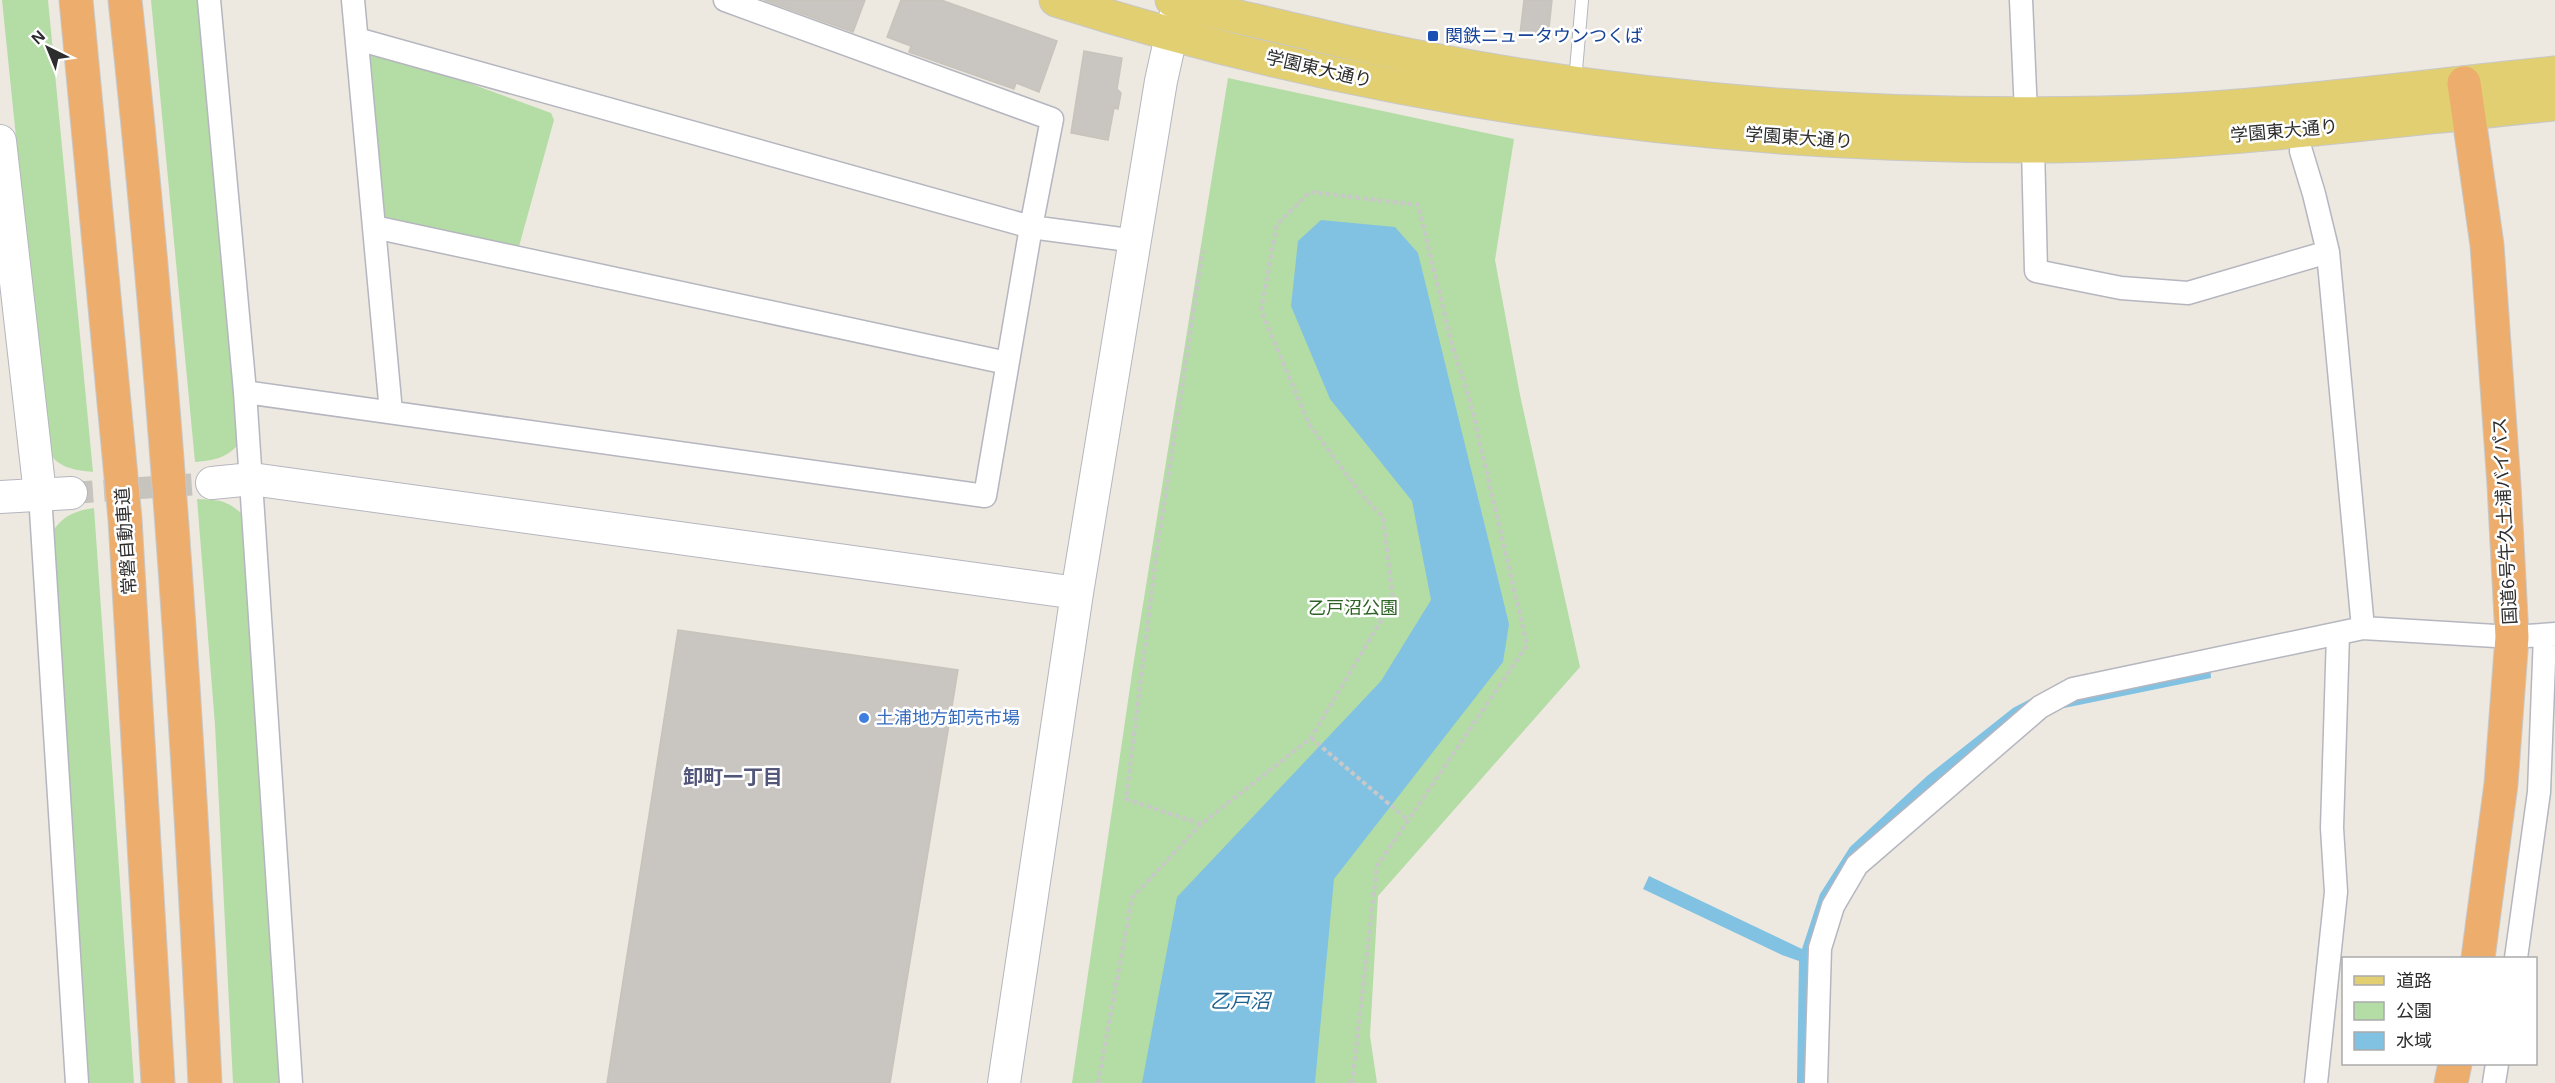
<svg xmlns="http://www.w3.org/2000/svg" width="2555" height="1083" font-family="Arial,'Noto Sans JP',sans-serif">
  <rect width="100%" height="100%" fill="#ede9e1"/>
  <path fill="#b4dca5" d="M2,0H48L93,472C74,470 58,468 48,451Z
    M151,0H201L238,391L237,446C224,459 214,460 195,462Z
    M362,44L551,113L554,120L518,250L380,223Z
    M1228,78L1514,139L1495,260L1520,395L1580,667L1378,896L1370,1036L1377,1083H1072L1134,660Z
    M197,499C221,500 228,500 246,518L281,1083H233L215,725Z
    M94,508L134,1083H87L77,892L53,531C64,515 75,511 94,508Z"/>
  <path fill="#81c2e2" d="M1321,220L1395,227L1418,253L1509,624L1503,662L1334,879L1315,1083H1142L1177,897L1381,681L1431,600L1412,501L1330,399L1291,306L1298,241Z
    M2210,664L2211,678L2064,708L2067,681L1832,900L1811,1083H1797L1799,961L1782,955L1643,889L1649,876L1802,949L1820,894L1850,847L1927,776L2013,708L2067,680Z"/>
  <path fill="#c9c5c0" stroke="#c8c4bb" stroke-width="1.5" d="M764,0H865L853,32Z
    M901,0H941L1057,41L1039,92L1016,83L1014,89L909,52L911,46L887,37Z
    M1524,0H1552L1548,37L1520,34Z
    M1084,51L1122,58L1117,89L1121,93L1118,109L1114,108L1108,140L1071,133Z
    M678,630L958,670L890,1083H607Z"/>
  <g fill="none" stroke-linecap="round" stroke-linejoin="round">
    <path stroke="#c7c3bd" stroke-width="22" stroke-dasharray="22 11" stroke-linecap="butt" d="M71,493L212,483"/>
    <g stroke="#b5b6bf" stroke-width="14">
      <path id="lane" d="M1575,82L1582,0"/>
    </g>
    <g stroke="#b5b6bf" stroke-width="25">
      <path id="street" d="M209,0L245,392L291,1083
        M353,0L391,412
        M2021,0L2026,113L2033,146L2036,271L2121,288L2188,293L2328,252
        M357,39L1031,227L1136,241
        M2301,151L2314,194L2328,252L2363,628
        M374,227L1007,363
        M245,392L985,496L1031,227L1052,119L725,0
        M40,494L77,1083
        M2516,958L2539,792L2545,635
        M1816,1083L1820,948L1833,906L1857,865L2040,707L2073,689L2363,628L2512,637L2555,634
        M2316,1083L2336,892L2332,828L2338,634
        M2494,1083L2497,1064"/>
    </g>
    <g stroke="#b5b6bf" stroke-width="34">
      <path id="secondary" d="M0,141L40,494
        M212,483L252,479L1077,593
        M0,497L71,493
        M1004,1083L1077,593L1161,81L1177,9"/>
    </g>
    <g stroke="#c8c8c8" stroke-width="35">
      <path id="primary" d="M1056,0C1370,100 1702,146 2031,146C2207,146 2381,121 2555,104
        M1172,0C1212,12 1254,20 1295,30C1558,94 1830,119 2101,113C2253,110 2404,88 2555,73"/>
    </g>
    <g stroke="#c8c8c8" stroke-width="35">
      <path id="highway" d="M76,0L125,519L158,1083
        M125,0C164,360 188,722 205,1083
        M2464,83L2487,245L2504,485L2512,637L2501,784L2478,958
        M2451,1083L2455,1064"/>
    </g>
    <path stroke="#c8c8c8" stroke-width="4" stroke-dasharray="4.5 3" stroke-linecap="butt" d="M1311,738L1408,820
      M1201,824L1126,799L1156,557L1203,250
      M1098,1083L1132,898L1201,824L1311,738L1393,600L1383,517L1362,495L1309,424L1261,310L1277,224L1310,192L1418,205L1452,344L1471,405L1527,645L1377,866L1352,1083"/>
    <use href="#lane" stroke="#fff" stroke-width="12"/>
    <use href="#street" stroke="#fff" stroke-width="22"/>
    <use href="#secondary" stroke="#fff" stroke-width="32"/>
    <use href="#primary" stroke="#e1cf72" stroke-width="33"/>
    <use href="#highway" stroke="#ecad6d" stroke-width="33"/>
  </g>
  <rect fill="#1a4fb4" stroke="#fff" stroke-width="2" x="1427" y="30" width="12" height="12" rx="3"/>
  <circle fill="#3f7fe0" stroke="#fff" stroke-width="2" cx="864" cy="718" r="6"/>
  <g text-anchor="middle" stroke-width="5" stroke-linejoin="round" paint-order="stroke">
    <g font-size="18" fill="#164399" stroke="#fff" text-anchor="start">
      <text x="1445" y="42">関鉄ニュータウンつくば</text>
    </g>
    <g font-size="18" fill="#2d2d2d" stroke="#fff">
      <text transform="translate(1319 69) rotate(13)" y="6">学園東大通り</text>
      <text transform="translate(2284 131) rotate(-5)" y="6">学園東大通り</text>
      <text transform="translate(1799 138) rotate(4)" y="6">学園東大通り</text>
      <text transform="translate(2505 521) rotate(-93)" y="6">国道6号牛久土浦バイパス</text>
      <text transform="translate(126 541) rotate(-94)" y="6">常磐自動車道</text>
    </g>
    <g font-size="18" fill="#2d6324" stroke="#fff">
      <text x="1353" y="614">乙戸沼公園</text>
    </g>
    <g font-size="18" fill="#366cbe" stroke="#fff" text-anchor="start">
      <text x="876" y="724">土浦地方卸売市場</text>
    </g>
    <g font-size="20" font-weight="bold" fill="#525679" stroke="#fff">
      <text x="733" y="784">卸町一丁目</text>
    </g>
    <g font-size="20" font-style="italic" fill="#1e6191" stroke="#fff">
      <text x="1240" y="1008">乙戸沼</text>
    </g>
  </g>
  <rect x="2342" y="957" width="195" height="108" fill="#ffffff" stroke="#ababab" stroke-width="1.5"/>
  <rect x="2354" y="976" width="30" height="9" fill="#e1cf72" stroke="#ababab" stroke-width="1.5"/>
  <text x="2396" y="987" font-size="18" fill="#2d2d2d">道路</text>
  <rect x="2354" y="1002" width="30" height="18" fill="#b4dca5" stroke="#ababab" stroke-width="1.5"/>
  <text x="2396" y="1017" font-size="18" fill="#2d2d2d">公園</text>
  <rect x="2354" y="1032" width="30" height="18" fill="#81c2e2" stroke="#ababab" stroke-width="1.5"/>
  <text x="2396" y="1047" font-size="18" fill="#2d2d2d">水域</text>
  <g transform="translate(48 48) rotate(317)" stroke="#ffffff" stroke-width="4.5" paint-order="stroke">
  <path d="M0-4.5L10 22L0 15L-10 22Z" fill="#2d2d2d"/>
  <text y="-9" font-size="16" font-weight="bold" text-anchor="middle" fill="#2d2d2d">N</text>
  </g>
</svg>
